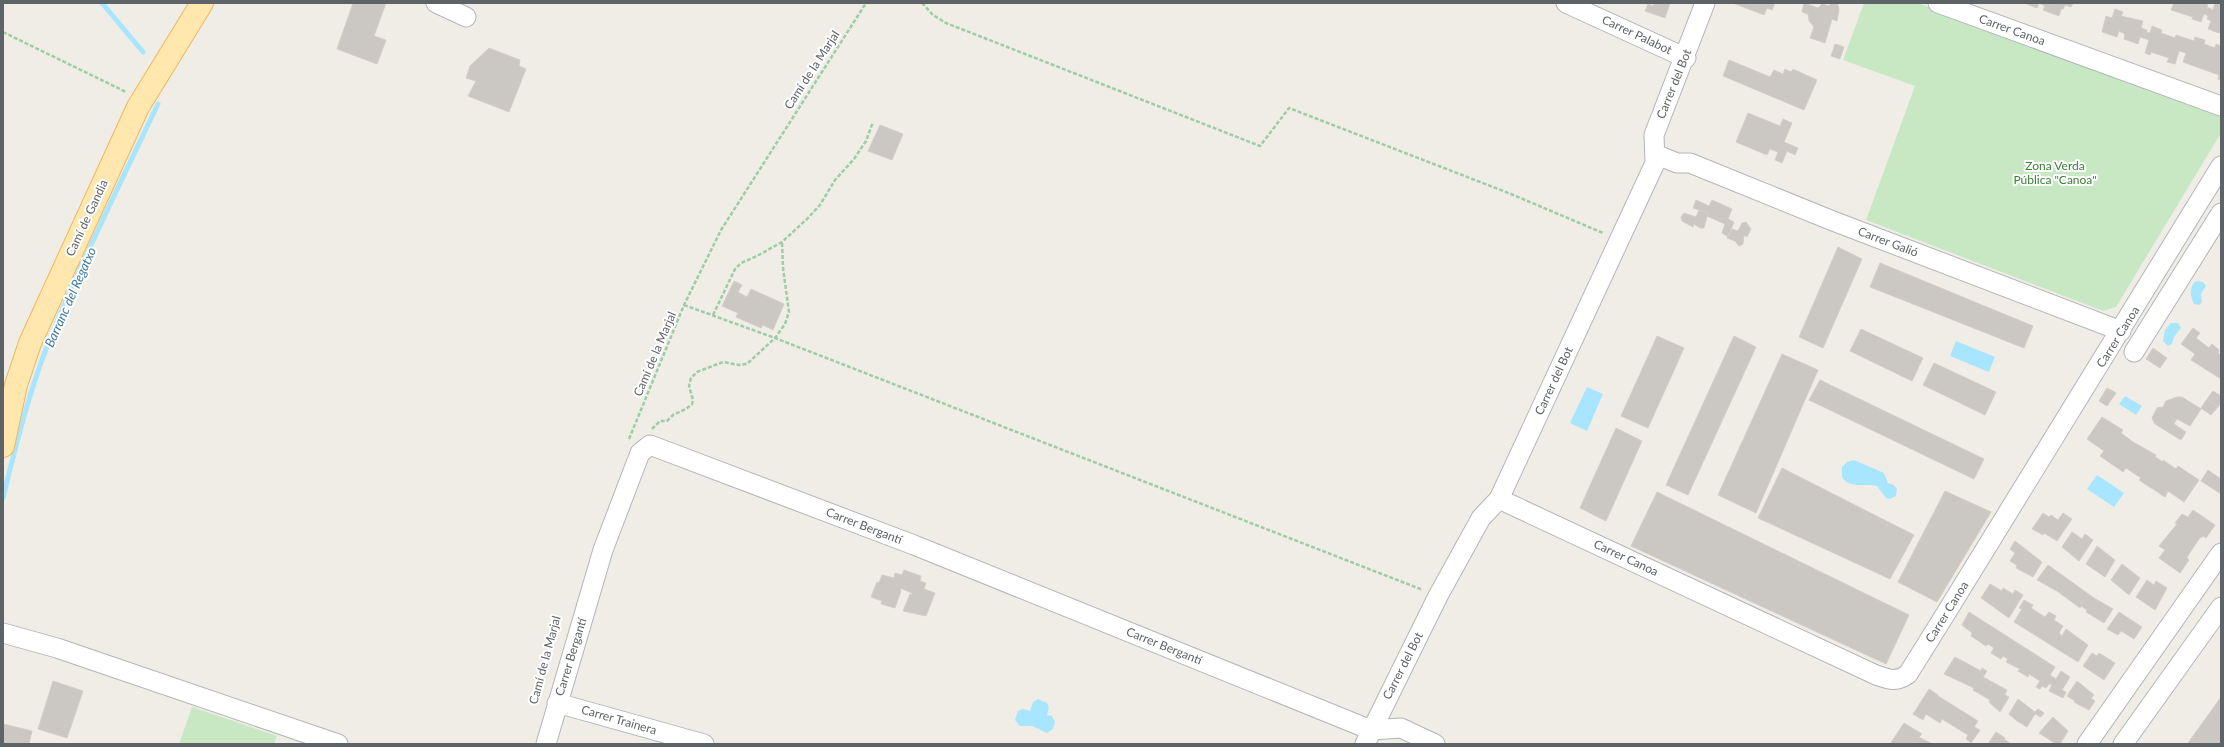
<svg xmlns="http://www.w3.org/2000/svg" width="2224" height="747" font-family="Lato,sans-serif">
  <rect width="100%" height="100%" fill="#f0ede7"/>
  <path fill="#c8e8c4" d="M1864,3H1918L2221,114V133L2116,307L2103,311L1866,220L1915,86L1843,60Z
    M192,707L277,736L274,744H179Z"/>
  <path fill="#a8e5ff" d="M2196,281L2203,282L2206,286L2201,294L2202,302L2199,305L2194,304C2190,297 2189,286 2196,281Z
    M2171,323H2178L2181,328L2174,337L2172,344L2168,346L2163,341L2165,330Z
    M1956,341L1995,357L1989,372L1950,356Z
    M1587,387L1603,394L1587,431L1570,423Z
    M2125,396L2142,406L2136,415L2119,404Z
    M1854,460L1884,473L1888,483L1894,485L1897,489L1896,496L1890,499L1886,498L1877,486C1865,483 1849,489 1842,477V467L1847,462Z
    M2097,475L2124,493L2114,507L2087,489Z
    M1038,699L1047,703L1049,708L1047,715L1052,716L1055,722L1053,729L1047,733L1032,726H1020L1015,720L1018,711L1023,709L1030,711L1033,702Z"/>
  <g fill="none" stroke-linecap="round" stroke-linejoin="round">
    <path stroke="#a8e5ff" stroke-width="5" d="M102,3L143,52
      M3,498C17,440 32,380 56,324C87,250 123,177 158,104"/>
  </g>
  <path fill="#cbc8c3" stroke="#d5cec5" d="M353,3H386L374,36L386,40L377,64L337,49Z
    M1654,3H1670L1665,18L1645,11L1648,4L1653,6Z
    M1733,3H1775L1772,10L1767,8L1764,15Z
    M1804,3L1818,8L1822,4L1829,6L1831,3H1837L1838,5L1839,10L1837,21L1832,19L1825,43L1810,38L1814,27L1809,21L1808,14L1802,12Z
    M2024,3H2073L2071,7L2065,5L2063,9H2061L2059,16L2043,10L2045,6L2039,3L2037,8Z
    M2174,3H2208L2207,7L2213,10L2215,3H2221V31L2219,33L2208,29L2211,21L2207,19L2208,16L2204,14L2201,22L2192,19L2193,17L2171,10Z
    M2115,9L2123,12L2121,16L2143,21L2141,28L2147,30L2146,32L2150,33L2152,26L2162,30L2161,33L2175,38L2176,35L2194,41L2195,37L2205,40L2204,44L2215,48L2216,44L2221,46V80L2218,79L2219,75L2183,62L2186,53L2179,51L2175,64L2167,62L2169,58L2151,52L2150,55L2145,53L2149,40L2140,37L2138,44L2124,39L2125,34L2119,31L2117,37L2102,32L2106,16L2112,18Z
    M1835,44L1844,47L1840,59L1831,56Z
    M489,48L520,60L519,66L526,69L509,112L468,96L476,81L466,78L470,66Z
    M1729,60L1770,77L1774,70L1783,74L1785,69L1791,72L1793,69L1817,80L1804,110L1723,76Z
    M1748,113L1780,126L1783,119L1792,123L1784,142L1798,148L1795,155L1787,151L1782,163L1775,160L1778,152L1770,149L1767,155L1736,142Z
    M880,125L903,134L892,160L868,151Z
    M1696,200L1709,206L1712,200L1732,209L1728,219L1734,222L1728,237L1722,233L1725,224L1707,216L1708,213L1693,208Z
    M1699,210L1708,213L1704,228H1700L1694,224L1693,227L1682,221L1681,217L1684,213L1696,217Z
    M1746,222L1751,229L1747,237L1744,235L1743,244L1739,246L1735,241L1727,238L1732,229L1738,231L1742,223Z
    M1838,247L1862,259L1823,348L1799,337Z
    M1880,263L2033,326L2024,348L1870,287Z
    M734,281L742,285L738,292L747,297L751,289L784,304L773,330L763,325L761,328L736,317L738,313L722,306Z
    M2193,328L2200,333L2196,338L2209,348L2212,344L2219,350L2218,353L2221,355V379L2191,360L2195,354L2181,344Z
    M1861,329L1923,358L1912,381L1850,351Z
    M1657,336L1684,348L1648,428L1621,416Z
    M1734,336L1756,347L1688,495L1666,485Z
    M2153,348L2167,358L2160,368L2146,359Z
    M1782,354L1818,370L1756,513L1718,495Z
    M1934,363L1996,392L1985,415L1923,385Z
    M1820,380L1984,459L1974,479L1809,400Z
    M2107,388L2116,393L2107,406L2099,401Z
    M2213,391L2221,396V402L2218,407L2207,399Z
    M2177,397H2182L2201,409L2190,426L2177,419L2174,424L2186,432L2181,440L2155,424L2152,418L2157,408L2163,407L2166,401Z
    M2207,399L2218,407L2211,415L2201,408Z
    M2102,417L2123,430L2121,433L2133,442L2156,455L2155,457L2163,462V460L2176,469L2178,466L2199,480L2184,502L2168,491L2165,497L2139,480L2141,478L2126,468L2123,472L2100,456L2104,451L2087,439Z
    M1616,428L1642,441L1606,521L1580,508Z
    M1782,468L1914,535L1890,579L1758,518Z
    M2208,470L2221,479V494L2201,481Z
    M1945,491L1991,512L1937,602L1898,582Z
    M1657,492L1909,615L1886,664L1631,546Z
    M2193,510L2215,525L2206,538L2203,536L2199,539L2189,554L2187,558L2189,560L2180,573L2159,558L2165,550L2159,546L2177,524L2175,523L2182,514L2188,517Z
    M2043,513L2049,517L2051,515L2058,520L2063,513L2072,519L2057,541L2044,533L2043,535L2032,529Z
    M2072,532L2082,539L2085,534L2093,540L2079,561L2062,547Z
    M2015,541L2042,562L2033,577L2016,568L2017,565L2010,561L2015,553L2010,549Z
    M2097,546L2115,560L2105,577L2086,564Z
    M2122,564L2140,578L2129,595L2111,580Z
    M2048,565L2094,598L2113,609L2104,623L2086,612L2087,610L2081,606L2080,608L2057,591L2037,580Z
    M904,570L921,576L920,581L926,583L924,589L935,593L926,616L903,611L910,594L912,595V593L900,588L901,591L895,608L881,604L882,601L871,597L877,582L879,583L882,575L894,578L895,573L902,575Z
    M2147,580L2154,585L2156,581L2167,588L2155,610L2136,597Z
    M1990,584L2002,591L2003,588L2013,594L2015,590L2023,595L2009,618L1981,598Z
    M2024,600L2033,605L2031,608L2045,617L2049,612L2056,616L2054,620L2063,626L2059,633L2062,636L2066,629L2088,645L2078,662L2014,622L2022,609L2019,608Z
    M1969,612L2055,667L2050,675L2056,679L2061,671L2070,677L2062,690L2066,692L2063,698L2049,691L2052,685L2049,684L2046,688L2042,686L2040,689L2036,687L2040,681L2029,674L2028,677L2018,671L2020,669L2006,662L2008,659L2003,656L2001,659L1991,653L1994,648L1988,644L1986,646L1971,636L1972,633L1962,625Z
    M2119,612L2142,627L2134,639L2121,631L2118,635L2107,629Z
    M2092,653L2097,656L2099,653L2115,663L2104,680L2083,666Z
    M1955,657L1981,671L1982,668L1987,671L1983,677L2007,690L2005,695L2009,697L2000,712L1989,702L1990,700L1973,690L1974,688L1944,674Z
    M53,681L83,691L67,738L38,729Z
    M2077,681L2094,695L2091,698L2095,701L2089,710L2074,702L2075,701L2067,696Z
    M1929,689L1938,695V696L1978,721L1974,727L1980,730L1971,743L1966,739L1968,735L1942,719L1940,723L1926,714L1923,720L1913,714Z
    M2221,697V744H2189L2188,743Z
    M2018,699L2035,712L2038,709L2044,713L2041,717L2035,714L2027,727L2017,721L2009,714Z
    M2053,717L2068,731L2060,744H2056L2039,733Z
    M1904,723L1922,734L1919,737L1932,744H1890Z
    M3,724L32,731L29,744H3Z
    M1996,732L2005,738L2004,739L2011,744H1988Z"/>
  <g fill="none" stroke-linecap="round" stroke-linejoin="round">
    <g stroke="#b2b5b9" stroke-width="21">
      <path id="minor" d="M436,3L466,17
        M1566,3L1686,58
        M1938,3L2221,106
        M1655,154L1677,163H1690L1833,221L2121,331
        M2134,352L2221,213
        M1499,499L1876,675C1888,679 1896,683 1908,674L1943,618L2221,166
        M3,633L57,648L338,744
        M557,703L704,744
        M546,744L603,550L640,453L650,445L914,545L1371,730L1401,728L1435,744
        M1365,744L1438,596L1481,518L1499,499L1655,163L1654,135L1705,3
        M2087,744L2221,553
        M2123,744L2221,607"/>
    </g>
    <g stroke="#f3b55e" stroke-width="24">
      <path id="major" d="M3,446L16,385L30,343L138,107L202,3"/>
    </g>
    <path stroke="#9ecca5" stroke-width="2.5" stroke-dasharray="4 2" stroke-linecap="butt" d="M922,3L933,15L946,23L1260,146L1289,108L1511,194L1603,233
      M3,32L126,92
      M684,305L775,338L1423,590
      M713,315L735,269L741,263L757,256L782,242L807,219L820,205L835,180L854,159L866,141L873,122
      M652,429L660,421H667L673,415L686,409L692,404L693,400L689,386L691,378L697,372L723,362L739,365L747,364L775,338L785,324L789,312L783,268L782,242
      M629,439L684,305L721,230L866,3"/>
    <use href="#minor" stroke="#fff" stroke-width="19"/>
    <use href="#major" stroke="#ffe7ad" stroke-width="22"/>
  </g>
  <g text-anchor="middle" stroke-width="4" stroke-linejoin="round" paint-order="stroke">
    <g font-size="12" fill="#5e6367" stroke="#fff">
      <text transform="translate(2012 30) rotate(20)" y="4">Carrer Canoa</text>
      <text transform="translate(1637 35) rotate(25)" y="4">Carrer Palabot</text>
      <text transform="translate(812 70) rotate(-57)" y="4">Camí de la Marjal</text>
      <text transform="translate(1674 84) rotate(-68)" y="4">Carrer del Bot</text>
      <text transform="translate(87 218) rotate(-65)" y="4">Camí de Gandia</text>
      <text transform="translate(1888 242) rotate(21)" y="4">Carrer Galió</text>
      <text transform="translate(2118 337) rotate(-58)" y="4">Carrer Canoa</text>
      <text transform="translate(655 354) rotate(-67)" y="4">Camí de la Marjal</text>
      <text transform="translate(1554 381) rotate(-65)" y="4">Carrer del Bot</text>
      <text transform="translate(864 526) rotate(21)" y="4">Carrer Bergantí</text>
      <text transform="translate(1626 558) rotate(25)" y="4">Carrer Canoa</text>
      <text transform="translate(1947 612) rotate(-58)" y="4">Carrer Canoa</text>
      <text transform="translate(1164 646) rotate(22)" y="4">Carrer Bergantí</text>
      <text transform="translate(571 657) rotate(-73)" y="4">Carrer Bergantí</text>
      <text transform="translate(545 660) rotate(-75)" y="4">Camí de la Marjal</text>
      <text transform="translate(1403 666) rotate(-63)" y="4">Carrer del Bot</text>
      <text transform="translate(619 720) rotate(16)" y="4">Carrer Trainera</text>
    </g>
    <g font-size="12" fill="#3a8133" stroke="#fff">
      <text x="2055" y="170">Zona Verda<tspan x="2055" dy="14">Pública "Canoa"</tspan></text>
    </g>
    <g font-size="13" font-style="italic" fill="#3d7ba1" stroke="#fff">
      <text transform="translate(70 297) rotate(-66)" y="5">Barranc del Regatxo</text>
    </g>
  </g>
  <rect width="2224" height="747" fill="none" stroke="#5e6367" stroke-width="8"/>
</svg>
